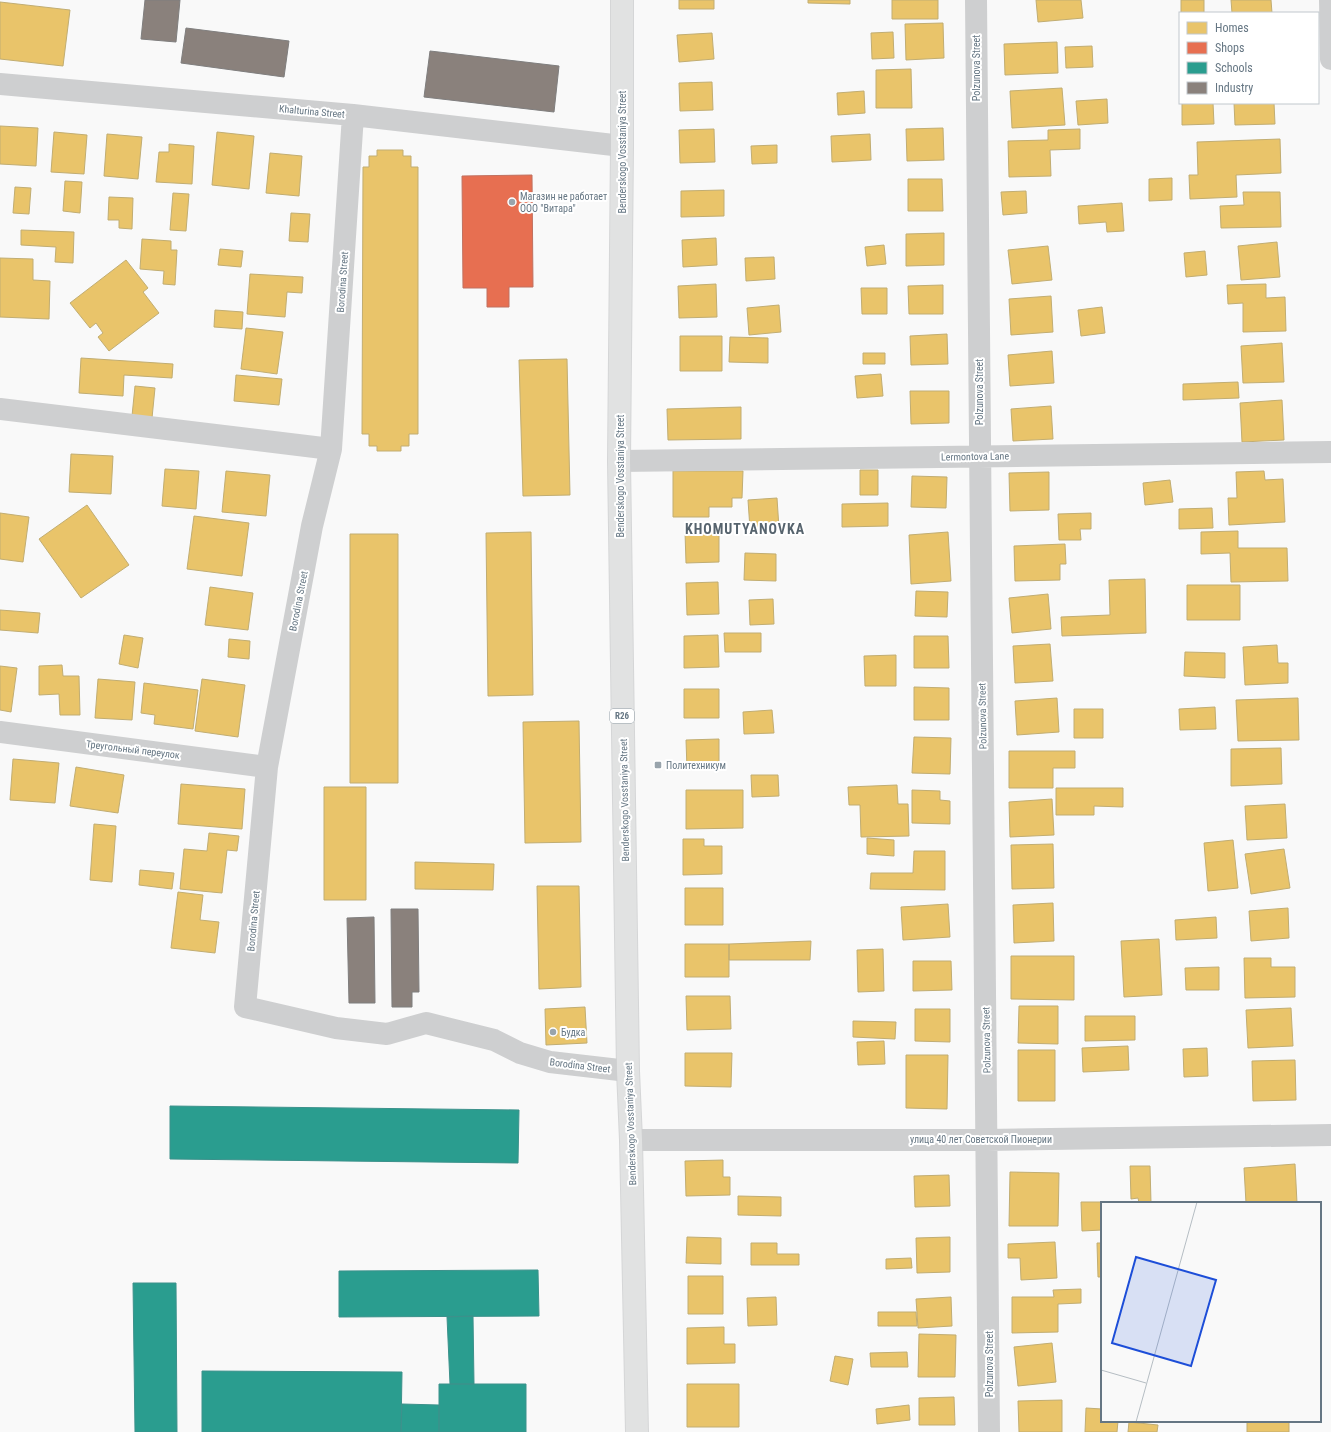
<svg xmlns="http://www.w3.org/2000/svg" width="1331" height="1432" font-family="'Roboto Condensed',sans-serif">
  <rect width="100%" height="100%" fill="#f9f9f9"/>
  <path fill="#e9c46a" stroke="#c1ad72" d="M679,0H714V9H679Z
    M808,0H850V4L808,3Z
    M892,0H938V19H892Z
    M1036,0H1081L1083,18L1038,22Z
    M1181,0H1204V13H1181Z
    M1231,0H1271L1272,13H1232Z
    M0,2L70,10L63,66L0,59Z
    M943,23L944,58L906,60L905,24Z
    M893,32L894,58L872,59L871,33Z
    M712,33L714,59L679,62L677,35Z
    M1057,42L1058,73L1005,75L1004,44Z
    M1092,46L1093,67L1066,68L1065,47Z
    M911,69L912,108H876V70Z
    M712,82L713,110L680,111L679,83Z
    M1062,88L1065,125L1012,128L1010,91Z
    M864,91L865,113L838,115L837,93Z
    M1107,99L1108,123L1078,125L1076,101Z
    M1182,103H1213L1214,124L1182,125Z
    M1234,103H1274L1275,124L1235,125Z
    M0,126L38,128L36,166L0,164Z
    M943,128L944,160L907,161L906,129Z
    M714,129L715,162L680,163L679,130Z
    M1080,129V149L1050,150L1051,176L1009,177L1008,141L1048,140V130Z
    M54,132L87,135L84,174L51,172Z
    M217,132L254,136L249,189L212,185Z
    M107,134L142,137L138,179L104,176Z
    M870,134L871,160L832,162L831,136Z
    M1280,139L1281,173L1236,175L1237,197L1190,199L1189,175H1198L1197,142Z
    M169,144L194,146L192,184L156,182L159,152H169Z
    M777,145V163L752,164L751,146Z
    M377,150H403V156H411V167H418V434H409V446H401V451H377V446H369V434H362L363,167H369V156H377Z
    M270,153L302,156L299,196L266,193Z
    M1172,178V200L1149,201V179Z
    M908,179H942L943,211H908Z
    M65,181L82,182L80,213L63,211Z
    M15,187L31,188L29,214L13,213Z
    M724,190V216L681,217V191Z
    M1026,191L1027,213L1003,215L1001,192Z
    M1243,192H1280L1281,227L1221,228L1220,206L1244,205Z
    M173,193L189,194L186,231L170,230Z
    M109,197L133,198L132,229L119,228V220H108Z
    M1122,203L1124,231L1107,232L1106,222L1079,224L1078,206Z
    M291,213L310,214L308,242L289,241Z
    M21,230L74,232L73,263L55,262L56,247L21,245Z
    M944,233V265L906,266V234Z
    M716,238L717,265L683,267L682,240Z
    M142,239L171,241V250H177L175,285L163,284L164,271L140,269Z
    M1277,242L1280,277L1241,280L1238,246Z
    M884,245L886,264L867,266L865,247Z
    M1048,246L1052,280L1012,284L1008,250Z
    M220,249L243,251L241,267L218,265Z
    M1205,251L1207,275L1186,277L1184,253Z
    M774,257L775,279L746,281L745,258Z
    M0,258L33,259V280L50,281L49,319L0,317Z
    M126,260L148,288L143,292L159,313L109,351L98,337L103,333L96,323L90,328L70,303Z
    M250,274L303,277L302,293L287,292L285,317L247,314Z
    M716,284L717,317L679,318L678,286Z
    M1266,284V298L1285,297L1286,331L1243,332V303L1228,304L1227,285Z
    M943,285V314H909L908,286Z
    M861,288H887V314H862Z
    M1051,296L1053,332L1011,335L1009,299Z
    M779,305L781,332L749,335L747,308Z
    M1102,307L1105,333L1081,336L1078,310Z
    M215,310L243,312L242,329L214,327Z
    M246,328L283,332L277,374L241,369Z
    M947,334L948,364L911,365L910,336Z
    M680,336H722V371H680Z
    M730,337L768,338V363L729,362Z
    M1282,343L1284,382L1243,383L1241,346Z
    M1052,351L1054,383L1010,386L1008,355Z
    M863,353H885V364H863Z
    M81,358L173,364L172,378L124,375L123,396L79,393Z
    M567,359L570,495L523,496L519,360Z
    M881,374L883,396L857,398L855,376Z
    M236,375L282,379L279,405L234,401Z
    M1238,382L1239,398L1183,400V384Z
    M135,386L155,388L152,418L132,416Z
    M910,391H949V423L911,424Z
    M1282,400L1284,440L1242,442L1240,403Z
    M1051,406L1053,439L1013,441L1011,409Z
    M741,407V439L668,440L667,409Z
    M71,454L113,456L111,494L69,492Z
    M165,469L199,471L196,509L162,506Z
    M860,470H878V495H860Z
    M226,471L270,475L266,516L222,512Z
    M673,471H743L742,498H732V507H709V517H673Z
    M1264,471L1265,480L1283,479L1285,522L1229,525L1228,498H1237L1236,472Z
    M1049,472V510L1010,511L1009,473Z
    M912,476L947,477L946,508L911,507Z
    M1170,480L1173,502L1145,505L1143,483Z
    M777,498L779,528L750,529L748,500Z
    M888,503V526L842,527V504Z
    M87,505L129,565L81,598L39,539Z
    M1212,508L1213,528L1179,529V509Z
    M0,513L29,517L23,562L0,559Z
    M1091,513V529H1080L1081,540H1059L1058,514Z
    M194,516L249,523L242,576L187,569Z
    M719,531V562L686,563L685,532Z
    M1238,531V548H1287L1288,581L1231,582L1230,553L1201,554V532Z
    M531,532L533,695L488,696L486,533Z
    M948,532L951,581L911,584L909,535Z
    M350,534H398V783H350Z
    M1065,544L1066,564H1060V580L1015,581L1014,546Z
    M745,553L776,554V581L744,580Z
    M1145,579L1146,633L1062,636L1061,617L1110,615L1109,580Z
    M718,582L719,614L687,615L686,583Z
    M1187,585H1240V620H1187Z
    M210,587L253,593L248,630L205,625Z
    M916,591L948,592L947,617L915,616Z
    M1048,594L1051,629L1012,633L1009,598Z
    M773,599L774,624L750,625L749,600Z
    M0,610L40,613L38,633L0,630Z
    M724,633H761V652H725Z
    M124,635L143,638L138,668L119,664Z
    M718,635L719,667L684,668V636Z
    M914,636H948L949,668H914Z
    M229,639L250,641L249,659L228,657Z
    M1050,644L1053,681L1015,683L1013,646Z
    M1277,645L1278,663H1288V683L1245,685L1243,647Z
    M1185,652L1225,653V678L1184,676Z
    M896,655V686H865L864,656Z
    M62,665L63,676H79L80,715H60L59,694L39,695V666Z
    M0,666L17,668L11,712L0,710Z
    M98,679L135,682L132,720L95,718Z
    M202,679L245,685L238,737L195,731Z
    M144,683L198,690L193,729L154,724L155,715L141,713Z
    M914,687L949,688V720H914Z
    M684,689H719V718H684Z
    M1057,698L1059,732L1017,735L1015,701Z
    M1298,698L1299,740L1238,741L1236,700Z
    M1215,707L1216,729L1180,730L1179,709Z
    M1074,709H1103V738H1074Z
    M772,710L774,733L744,734L743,712Z
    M579,721L581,842L525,843L523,722Z
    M914,737L951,738L950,774L912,773Z
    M719,739V768L687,769L686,740Z
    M1281,748L1282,784L1231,786V749Z
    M1009,751H1075V768H1053V788H1009Z
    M13,759L59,763L55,803L10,800Z
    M76,767L124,775L118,813L70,806Z
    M751,775H778L779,796L752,797Z
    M181,784L245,789L242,829L178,824Z
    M897,785L898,804H908L909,836L861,837L860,805H849L848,787Z
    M324,787H366V900H324Z
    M1056,788H1123V807L1094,806V815H1056Z
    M686,790H743V828L686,829Z
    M912,790L940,791V800L950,801V824L912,823Z
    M1052,799L1054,835L1010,837L1009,802Z
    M1285,804L1287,838L1247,840L1245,806Z
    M94,824L116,826L112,882L90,880Z
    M209,833L239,836L237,851L227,850L222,893L180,889L184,849L207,851Z
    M867,838L894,840V856L867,854Z
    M683,839H704V846H722V874L683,875Z
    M1233,840L1238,888L1208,891L1204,843Z
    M1053,844L1054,888L1012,889L1011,845Z
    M1284,849L1290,888L1251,894L1245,854Z
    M914,851H945V890L870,889L871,873H913Z
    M415,862L494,864L493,890L415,889Z
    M140,870L174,873L172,889L139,885Z
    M537,886H579L581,987L539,989Z
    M685,888H723V925H685Z
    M178,892L203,895L200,920L219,922L215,953L171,948Z
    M1053,903L1054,941L1014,943L1013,905Z
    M948,904L950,937L903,940L901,907Z
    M1288,908L1289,938L1251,941L1249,911Z
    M1216,917L1217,938L1176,940L1175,920Z
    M1159,939L1162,995L1124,997L1121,941Z
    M811,941L810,960H729V944Z
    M685,944H729V977H685Z
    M883,949L884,991L858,992L857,950Z
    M1011,956H1074V1000L1011,999Z
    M1244,958H1271V967H1295V997L1245,998Z
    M913,961H951L952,990L913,991Z
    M1219,967V990H1186L1185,968Z
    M686,996H730L731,1029L687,1030Z
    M1019,1006H1058V1044L1018,1043Z
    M585,1007L587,1043L546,1045L545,1009Z
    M1291,1008L1293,1046L1248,1048L1246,1010Z
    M915,1009H950V1042L915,1041Z
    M1085,1016H1135V1040L1085,1041Z
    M853,1021L896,1022L895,1039L853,1037Z
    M884,1041L885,1064L858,1065L857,1042Z
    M1128,1046L1129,1070L1083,1072L1082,1048Z
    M1207,1048L1208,1076L1184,1077L1183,1049Z
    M1018,1050H1055V1101H1018Z
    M685,1053H732L731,1087L685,1086Z
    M906,1055H948L947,1109L906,1108Z
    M1295,1060L1296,1100L1253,1101L1252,1061Z
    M723,1160V1177H730V1195L686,1196L685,1161Z
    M1295,1164L1297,1203H1246L1244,1168Z
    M1130,1166H1150L1151,1203H1139L1138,1198L1131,1199Z
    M1010,1172L1059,1173L1058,1226H1009Z
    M949,1175L950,1206L915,1207L914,1176Z
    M738,1196L781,1197V1216L738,1215Z
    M1081,1202H1120V1203H1102V1230L1082,1231Z
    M687,1237L721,1238V1264L686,1263Z
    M950,1237V1272L917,1273L916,1238Z
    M1055,1242L1057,1278L1021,1280L1020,1258H1008V1244Z
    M751,1243H777V1254H799V1265H751Z
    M1097,1243H1102V1277H1098Z
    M911,1258L912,1268L886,1269V1259Z
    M688,1276H723V1314H688Z
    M1081,1289V1303L1058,1304V1332L1012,1333V1297H1054L1053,1290Z
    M776,1297L777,1325L748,1326L747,1298Z
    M951,1297L952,1326L918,1328L916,1299Z
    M878,1312H916L917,1326H878Z
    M724,1327V1344H735V1363L687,1364V1328Z
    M919,1334L956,1335L955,1377H918Z
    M1052,1343L1056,1382L1018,1386L1014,1347Z
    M907,1352L908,1367H871L870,1353Z
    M835,1356L853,1359L848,1385L830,1381Z
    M687,1384H739V1427H687Z
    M954,1397L955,1425H919V1398Z
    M1062,1400V1432H1019L1018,1401Z
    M909,1405L910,1420L877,1424L876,1409Z
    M1086,1408L1102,1409V1421H1118L1117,1432H1085Z
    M1247,1421H1289V1432H1247Z
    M1129,1422L1158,1425L1157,1432H1128Z"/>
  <path fill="#e76f51" stroke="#c07160" d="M532,175L533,287H509V307H487V288H463L462,176Z"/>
  <path fill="#2a9d8f" stroke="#3c918b" d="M170,1106L519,1110L518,1163L170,1159Z
    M538,1270L539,1316L339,1317V1271Z
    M133,1283H176L177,1432H135Z
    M473,1316L474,1384H450L447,1317Z
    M202,1371L402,1372L401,1432H202Z
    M439,1384H526V1432H439Z
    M402,1404L439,1405V1432H401Z"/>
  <path fill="#8a817c" stroke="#7f7e7e" d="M145,0H180L176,42L141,39Z
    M186,28L289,41L284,77L181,63Z
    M430,51L559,66L554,112L424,97Z
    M391,909H418L419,992H412V1007H392Z
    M374,917L375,1003H349L347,918Z"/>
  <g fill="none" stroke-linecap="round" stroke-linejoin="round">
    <g stroke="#d5d6d7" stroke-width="24">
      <path id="major" d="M622,0V146L619,461L628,1071L631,1140L637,1432"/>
    </g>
    <path stroke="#cecfd0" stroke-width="22" d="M976,0L989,1432
      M1330,0L1331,59
      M0,84L353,115L622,146
      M353,115L331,449L312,526L267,767L245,1007L336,1028L387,1034L426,1023L494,1040L520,1053L550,1062L628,1071
      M0,409L331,449
      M619,461L1331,452
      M0,732L267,767
      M631,1140H987L1331,1135"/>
    <use href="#major" stroke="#e1e2e2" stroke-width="22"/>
  </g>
  <g fill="#99a4ac" stroke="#fff" stroke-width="1.5">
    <circle cx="512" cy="202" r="4"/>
    <rect x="654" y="761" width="8" height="8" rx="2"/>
    <circle cx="553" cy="1032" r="4"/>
  </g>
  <g text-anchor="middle" stroke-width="4" stroke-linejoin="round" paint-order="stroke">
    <rect fill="#fff" stroke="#939fa8" stroke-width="1" x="610" y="709" width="24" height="14" rx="3"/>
    <g font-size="9" font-weight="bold" fill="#657683">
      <text x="622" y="719">R26</text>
    </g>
    <g font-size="10" fill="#657683" stroke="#fff">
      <text transform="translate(976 68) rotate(-90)" y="4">Polzunova Street</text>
      <text transform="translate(312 111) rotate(5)" y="4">Khalturina Street</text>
      <text transform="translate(622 152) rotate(-90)" y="4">Benderskogo Vosstaniya Street</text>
      <text transform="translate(342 282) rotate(-86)" y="4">Borodina Street</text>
      <text transform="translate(979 392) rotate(-90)" y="4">Polzunova Street</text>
      <text transform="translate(975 456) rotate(-1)" y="4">Lermontova Lane</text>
      <text transform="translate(620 476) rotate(-90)" y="4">Benderskogo Vosstaniya Street</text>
      <text transform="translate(298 601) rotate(-79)" y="4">Borodina Street</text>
      <text transform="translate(982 716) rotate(-91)" y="4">Polzunova Street</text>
      <text transform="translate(133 749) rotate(7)" y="4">Треугольный переулок</text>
      <text transform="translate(624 800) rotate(-91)" y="4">Benderskogo Vosstaniya Street</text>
      <text transform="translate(253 921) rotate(-85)" y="4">Borodina Street</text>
      <text transform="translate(986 1040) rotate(-91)" y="4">Polzunova Street</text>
      <text transform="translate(580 1065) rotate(7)" y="4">Borodina Street</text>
      <text transform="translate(630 1124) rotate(-92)" y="4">Benderskogo Vosstaniya Street</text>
      <text x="981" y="1143">улица 40 лет Советской Пионерии</text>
      <text transform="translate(989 1364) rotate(-90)" y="4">Polzunova Street</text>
    </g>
    <g font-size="10" fill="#657683" stroke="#fff" text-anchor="start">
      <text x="520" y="200">Магазин не работает<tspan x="520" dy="12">ООО "Витара"</tspan></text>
      <text x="666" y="769">Политехникум</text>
      <text x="561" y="1036">Будка</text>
    </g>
    <g font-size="14" font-weight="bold" letter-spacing="1" fill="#57646e" stroke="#fff">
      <text x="745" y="534">KHOMUTYANOVKA</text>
    </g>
  </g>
  <g transform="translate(1101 1202)">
    <rect width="220" height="220" fill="#f9f9f9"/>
    <path fill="none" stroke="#b5bdc3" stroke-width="1" d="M0,168L45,181M35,220L96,0"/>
    <path fill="#1d4ed8" fill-opacity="0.15" stroke="#1d4ed8" stroke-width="2" d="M35,55L115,78L90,164L11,141Z"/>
    <rect width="220" height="220" fill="none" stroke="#657683" stroke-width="2"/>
  </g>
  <rect x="1179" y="12" width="140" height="92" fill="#ffffff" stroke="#c1c8cd"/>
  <rect x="1187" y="22" width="20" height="12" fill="#e9c46a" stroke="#c1c8cd"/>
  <text x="1215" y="32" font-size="12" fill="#657683">Homes</text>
  <rect x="1187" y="42" width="20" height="12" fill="#e76f51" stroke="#c1c8cd"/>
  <text x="1215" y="52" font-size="12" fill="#657683">Shops</text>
  <rect x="1187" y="62" width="20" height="12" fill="#2a9d8f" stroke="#c1c8cd"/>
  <text x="1215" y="72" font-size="12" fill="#657683">Schools</text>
  <rect x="1187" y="82" width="20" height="12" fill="#8a817c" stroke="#c1c8cd"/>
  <text x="1215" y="92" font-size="12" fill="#657683">Industry</text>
</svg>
